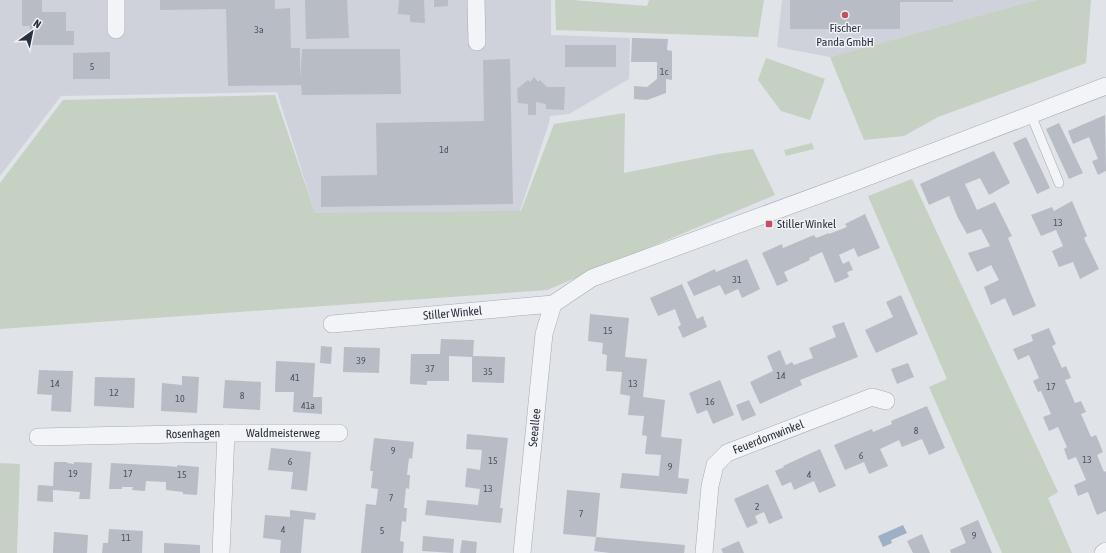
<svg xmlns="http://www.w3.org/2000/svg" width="1106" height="553" font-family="'Asap Condensed',sans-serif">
  <rect width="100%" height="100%" fill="#e0e3e8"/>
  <path fill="#cfd2da" d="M0,0H551V35L630,38L629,79L569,114L550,116L549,123L519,214L315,213L277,92L61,96L0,176Z
    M782,0H1036L830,57L777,47Z"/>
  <path fill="#c5d1c2" d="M555,0H572L647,6L649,0H764L758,37L556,30Z
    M1036,0H1091L1086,63L938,117L904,136L864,140L830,57Z
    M766,58L825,79L810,120L781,111L758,80Z
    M275,95L315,213L521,211L554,124L625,113L624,173L719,154L753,149L775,195L547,290L0,329V183L63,100Z
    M812,143L814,149L786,156L784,150Z
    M912,179L1058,492L1048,498L1072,553H1002L929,387L947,379L868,196Z
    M0,463L20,464L17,553H0Z"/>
  <path fill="#9eb0c5" d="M903,525L907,533L891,540L892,543L883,547L878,536Z"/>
  <path fill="#b8bcc4" d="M22,0H42V12H66V31H74V45H30V26H22Z
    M160,0H275V9L290,8L291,48H300V80L302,49H400L401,94L302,95L301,85L228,86L226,9L160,10Z
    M305,0H347L349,38L306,39Z
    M399,0H424L425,23L410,22V15L398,14Z
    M434,0H448V6L434,7Z
    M790,0H953V2H900V29H790Z
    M632,38L668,39L667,50L672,51V80L666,79V93L647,100L634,99V86L647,87L657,79V62H631Z
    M565,45H616V67H565Z
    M110,52V79H73V53Z
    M510,59L513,204L321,207V176L377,175L376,123L484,121L483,60Z
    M534,77L538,82L540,80L547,87H565L564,110L546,109V104L536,102V115H528V104L518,103L517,89L528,80L530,82Z
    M1105,115L1106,171L1098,175L1092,161L1098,159L1089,137L1073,144L1068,131Z
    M1059,123L1083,173L1069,179L1046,129Z
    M1026,137L1050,188L1037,194L1013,143Z
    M994,151L1010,183L989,195L980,178L965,184L977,210L995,202L1012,236L1008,238L1036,306L1013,316L1005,298L991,305L984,287L999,280L991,265L977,272L968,253L990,246L981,229L967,234L958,218L949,196L929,205L920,184Z
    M1072,201L1087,236L1084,238L1099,269L1080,279L1073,262L1059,267L1052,251L1063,246L1056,230L1041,236L1031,215L1052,207L1054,211Z
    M865,214L880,248L858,257L854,248L839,255L843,264L849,261L853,270L847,272L849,277L835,283L822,252L809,258L810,260L784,272L788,281L777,286L762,253L782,244L783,248L814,235L816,238L829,233V234L847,227L845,224Z
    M747,259L760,289L742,298L738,289L725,295L720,285L694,296L687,282L715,269L716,272Z
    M682,284L697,319L703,316L707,327L683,338L678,327L681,325L675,309L658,316L650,298Z
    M901,295L918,334L876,353L865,330L893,317L886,302Z
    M590,314L629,318L625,357L647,359L643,397L665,400L661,437L682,439L678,478L689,479L687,494L620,488L622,473L659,476L661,455L645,454L647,436L642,435L644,416L628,415L630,396L620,394L622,372L606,371L607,355L602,354L603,343L588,341Z
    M844,322L858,357L800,380L802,385L760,404L750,382L773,371L767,356L780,350L786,365L792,362L794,365L813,358L809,348L836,337L832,326Z
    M1049,328L1056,344L1052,346L1062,368L1066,366L1071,378L1065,380L1075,403L1081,401L1086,412L1081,414L1091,437L1096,435L1103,452L1097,455L1104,472L1106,471V511L1097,515L1088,492L1078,496L1074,485L1086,480L1076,457L1068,460L1064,449L1067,447L1058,427L1049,431L1043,417L1051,414L1041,391L1038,392L1033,381L1039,378L1029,355L1018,360L1013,349L1033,341L1031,335Z
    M441,339L474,340L473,356L505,357L504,383L472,382V357L449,356V381H427V385L410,384L411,354H440Z
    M321,346L332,347L331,364L320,363Z
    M344,347L380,348L379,373L343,372Z
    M276,361L315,363L313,397H322V414L293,412L294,392H275Z
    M908,363L914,377L897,384L891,369Z
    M39,370L73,371L71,412L51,411L52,395L37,394Z
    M182,376L199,377L197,413L161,411L162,383L182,385Z
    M95,377L135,378L134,408L94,406Z
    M225,380L261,382L260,410L223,408Z
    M720,380L734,415L713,424L707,410L697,414L689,393Z
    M749,400L756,415L742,421L736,405Z
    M927,406L945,448L929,455L922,439L902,447L899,440L880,449L888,466L869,474L864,462L845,470L834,445L872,429L873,432L892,424L891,421Z
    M467,434L508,438L500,508H503L501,523L425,515L427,500L478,505L480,489L465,487L467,468L480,470L482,450L466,449Z
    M374,438L414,442L412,459L409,458L407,475H410L409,489L406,488L404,508H407L406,522L402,521L400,541L404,542L403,553H361L366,504L376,505L378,489L371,488L373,471H370Z
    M271,448L311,452L307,491L291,489L293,472L268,470Z
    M820,449L836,486L819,493L814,481L794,490L791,482L782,486L775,471L784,467L783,466Z
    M54,462H67V463L74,464V462L92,463L90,499H79L80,492L53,490V502L37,501L38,485L53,486Z
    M111,463L167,466L177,467V465L199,467L197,495L183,494V492L166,490V482L146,481L145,491L132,490L133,487H122V489H109Z
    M768,484L783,518L769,524L764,512L755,516L758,523L747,528L734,499Z
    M567,490L600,493L596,537L563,534Z
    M290,510L316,513L315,520L304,519L301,553H280L281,540L263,538L265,515L290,517Z
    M978,520L992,553H951L950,550L966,543L960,528Z
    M109,529L143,531L142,553H102L103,543H108Z
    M54,532L88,535L87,553H53Z
    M922,534L930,553H913L907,541Z
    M423,536L454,539L453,553L422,551Z
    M596,537L685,545L684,553H610L594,551Z
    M462,540L477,542L476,553H460Z
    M739,541L744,553H723L721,549Z
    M164,543L200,545V553H164Z"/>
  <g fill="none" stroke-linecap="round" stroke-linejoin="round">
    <g stroke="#a6aab2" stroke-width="10">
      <path id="service" d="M1031,115L1059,183"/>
    </g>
    <g stroke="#a6aab2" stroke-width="18">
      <g id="minor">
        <path d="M116,0V30"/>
        <path d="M476,0L477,42"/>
        <path id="s1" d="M332,324L553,304L592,278L854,182L1106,86"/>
        <path id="s2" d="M38,437L226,433H339"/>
        <path d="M221,553L226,433"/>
        <path id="s3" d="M522,553L544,334L553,304"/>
        <path id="s4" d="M704,553L710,486L715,465L727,453L872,397L886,401"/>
        <path d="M1103,553L1106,551"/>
      </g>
    </g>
    <use href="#service" stroke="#f3f4f7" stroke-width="9"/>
    <use href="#minor" stroke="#f3f4f7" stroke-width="17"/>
  </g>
  <g fill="#c2505e" stroke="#f0f2f6" stroke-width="1.5">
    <circle cx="845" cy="15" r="4"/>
    <rect x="765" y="220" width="8" height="8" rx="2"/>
  </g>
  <g text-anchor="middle" stroke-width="3" stroke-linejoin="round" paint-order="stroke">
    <g font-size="10" fill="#4e5460">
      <text x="259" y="33">3a</text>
      <text x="92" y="70">5</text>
      <text x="664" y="75">1c</text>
      <text x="444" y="153">1d</text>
      <text x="1058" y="226">13</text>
      <text x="737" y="283">31</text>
      <text x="608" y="334">15</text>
      <text x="361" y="364">39</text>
      <text x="430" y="372">37</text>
      <text x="488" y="375">35</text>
      <text x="781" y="379">14</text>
      <text x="295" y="381">41</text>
      <text x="55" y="387">14</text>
      <text x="633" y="387">13</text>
      <text x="1051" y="390">17</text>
      <text x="114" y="396">12</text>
      <text x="242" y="399">8</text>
      <text x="180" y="402">10</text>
      <text x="710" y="405">16</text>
      <text x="308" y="409">41a</text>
      <text x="916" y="434">8</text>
      <text x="393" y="454">9</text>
      <text x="861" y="459">6</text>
      <text x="1087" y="463">13</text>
      <text x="493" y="464">15</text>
      <text x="290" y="465">6</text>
      <text x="670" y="470">9</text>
      <text x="73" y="477">19</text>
      <text x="128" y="477">17</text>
      <text x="182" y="478">15</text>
      <text x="809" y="478">4</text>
      <text x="488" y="492">13</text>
      <text x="391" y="501">7</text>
      <text x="757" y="510">2</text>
      <text x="581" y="517">7</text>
      <text x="283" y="533">4</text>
      <text x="382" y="534">5</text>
      <text x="974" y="539">9</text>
      <text x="126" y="541">11</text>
    </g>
    <g font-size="12" fill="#2a313e" stroke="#f0f2f6">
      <text x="845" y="32">Fischer<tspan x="845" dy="14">Panda GmbH</tspan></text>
      <text x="777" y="228" text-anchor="start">Stiller Winkel</text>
    </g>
    <g font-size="12" fill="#2a313e" stroke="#f0f2f6">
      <text dy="4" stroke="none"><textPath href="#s1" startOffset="121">Stiller Winkel</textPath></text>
      <text dy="4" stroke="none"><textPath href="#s3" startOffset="126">Seeallee</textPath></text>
      <text dy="4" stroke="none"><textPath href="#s2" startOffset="155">Rosenhagen</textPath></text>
      <text dy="4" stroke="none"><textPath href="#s2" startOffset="245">Waldmeisterweg</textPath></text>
      <text dy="4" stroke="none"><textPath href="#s4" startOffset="150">Feuerdornwinkel</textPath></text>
    </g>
  </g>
  <g transform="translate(32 32) rotate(33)" stroke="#f0f2f6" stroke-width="3" paint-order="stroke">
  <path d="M0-3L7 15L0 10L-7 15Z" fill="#2a313e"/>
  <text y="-6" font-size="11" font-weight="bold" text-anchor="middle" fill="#2a313e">N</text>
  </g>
</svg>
